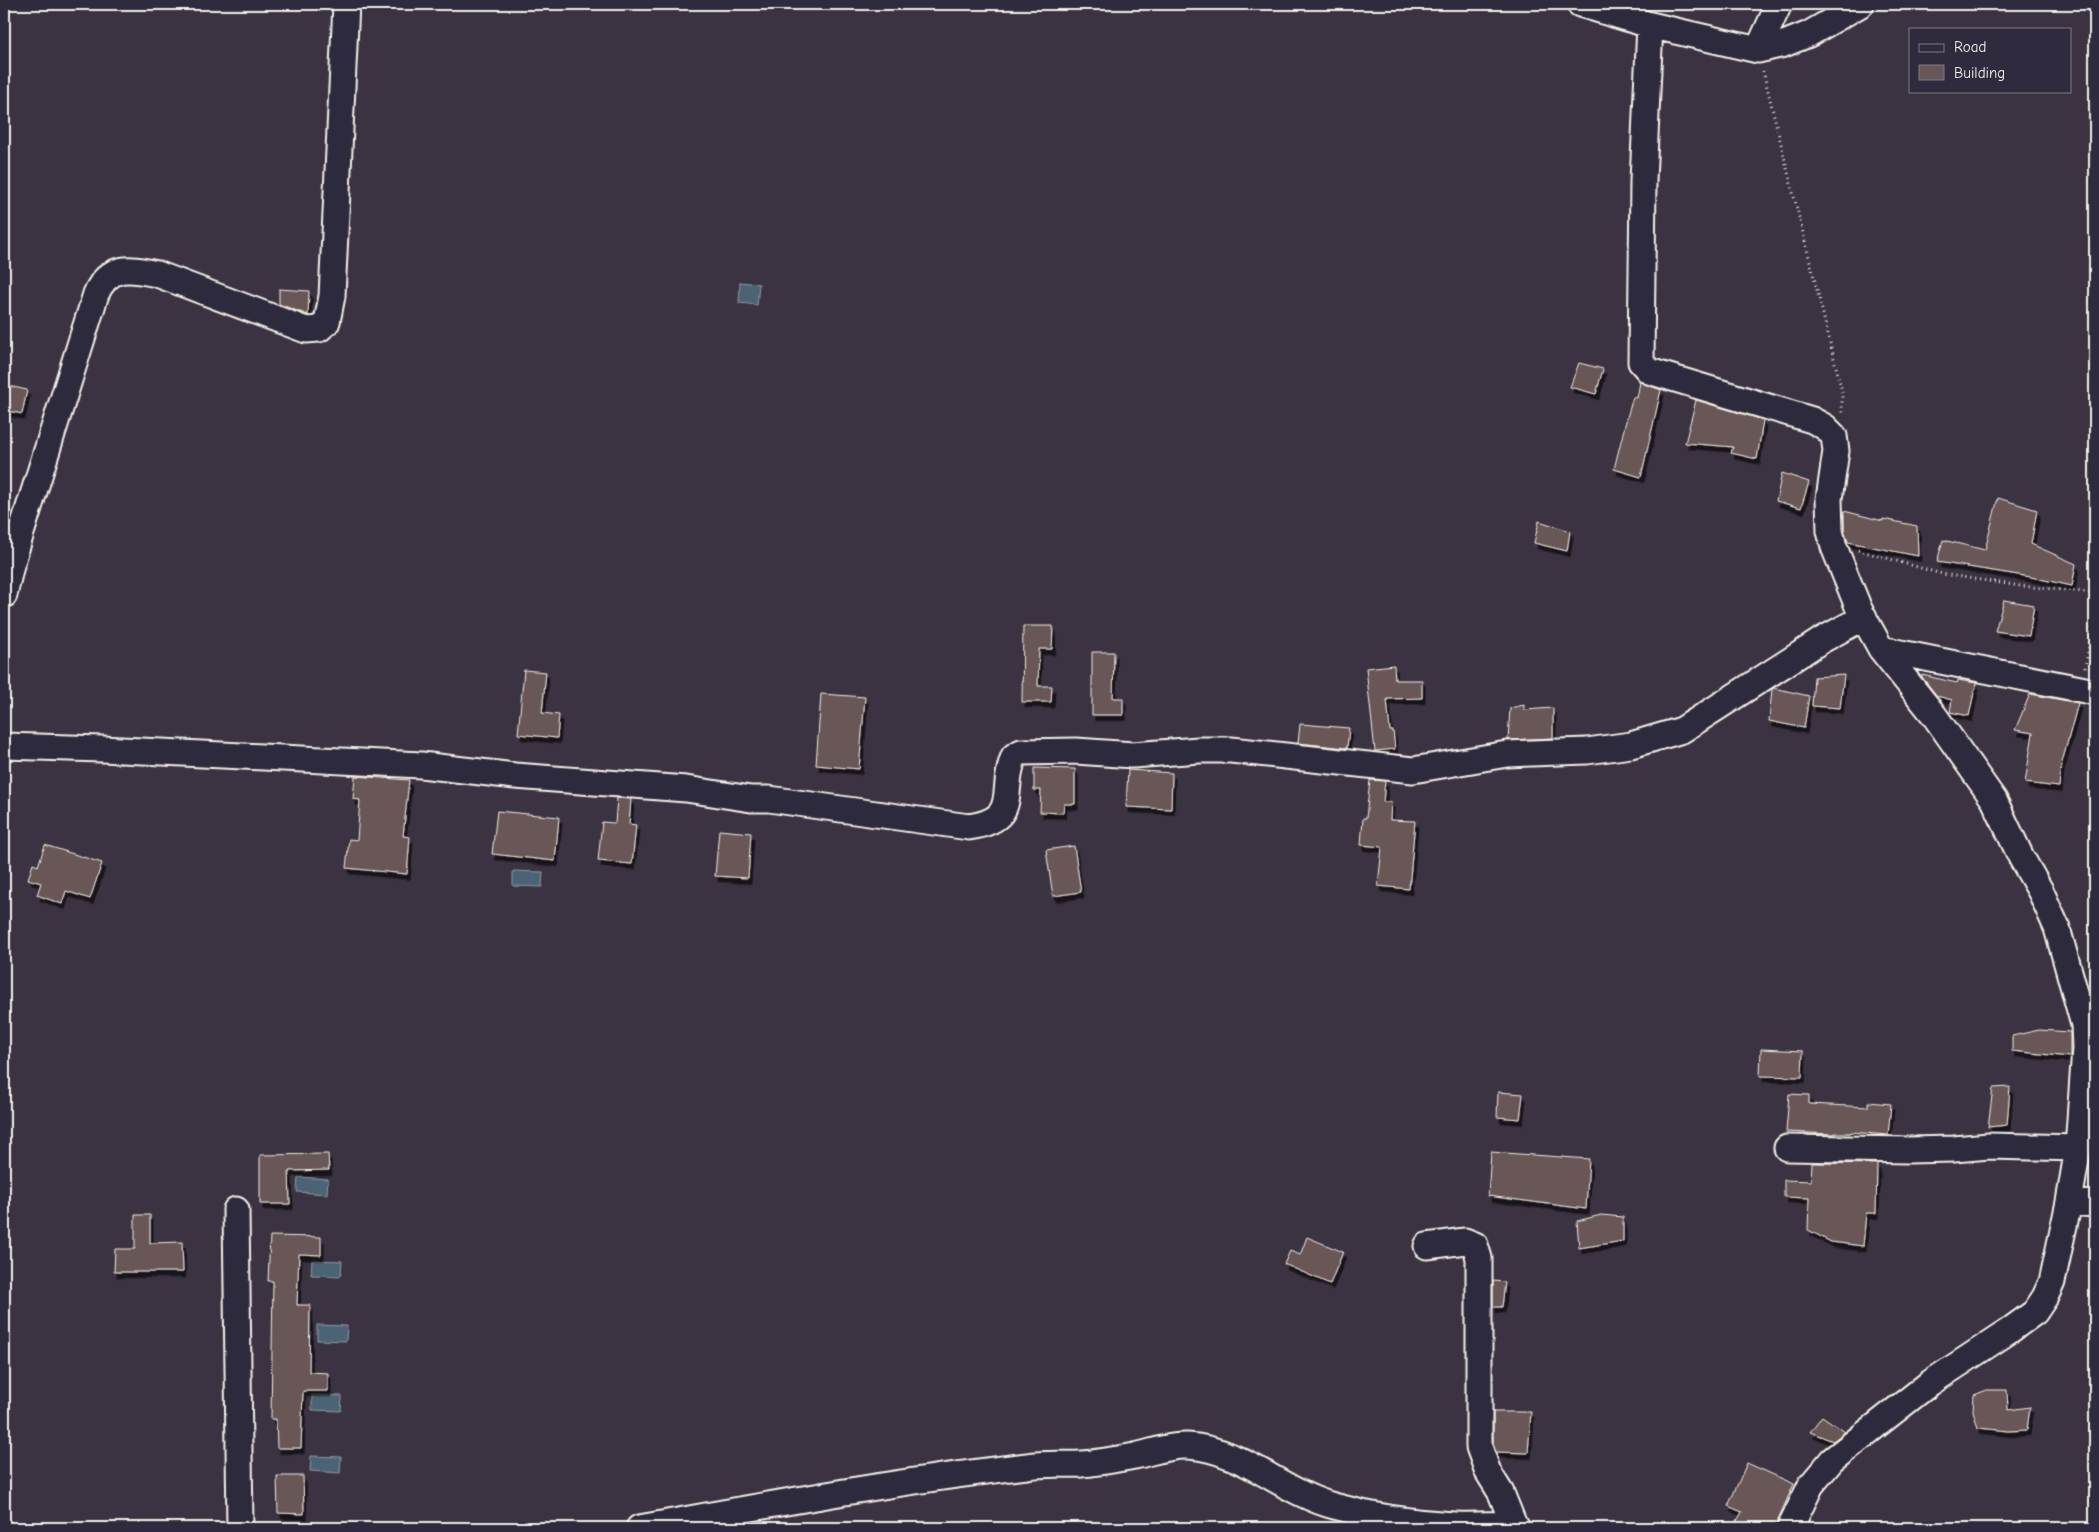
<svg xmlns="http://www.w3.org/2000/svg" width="2099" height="1532" font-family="'Comic Neue',sans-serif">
  <defs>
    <filter id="shadow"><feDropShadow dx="3" dy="5.5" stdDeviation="0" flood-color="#0009"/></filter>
  </defs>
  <rect width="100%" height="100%" fill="#3b3342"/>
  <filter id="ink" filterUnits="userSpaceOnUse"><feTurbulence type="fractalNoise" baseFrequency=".02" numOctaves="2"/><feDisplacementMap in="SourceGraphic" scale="10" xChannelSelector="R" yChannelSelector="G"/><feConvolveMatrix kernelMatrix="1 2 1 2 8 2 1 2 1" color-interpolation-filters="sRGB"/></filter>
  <g filter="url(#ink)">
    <path fill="#4b6475" stroke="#8f9ca3" d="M740,282L759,284L757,305L739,303Z
      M513,871L543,872L542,887L513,886Z
      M298,1177L328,1179L327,1194L297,1192Z
      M312,1260L342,1261L341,1276L311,1275Z
      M317,1325L347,1326L346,1341L317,1340Z
      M312,1395L342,1396L341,1411L312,1410Z
      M311,1456L341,1457L340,1473L310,1471Z"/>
    <path fill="#695656" stroke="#f4f1e8" filter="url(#shadow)" d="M279,289L309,291L308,315L279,304Z
      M1579,363L1603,369L1596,394L1570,387Z
      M1640,382L1661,390L1641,477L1614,469L1626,421L1633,397L1637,398Z
      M4,385L27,390L22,414L4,410Z
      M1696,400L1763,420L1757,459L1731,453L1733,447L1685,443Z
      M1782,473L1809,482L1801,508L1776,501Z
      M1998,498L2037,510L2031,544L2076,564L2072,586L2031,577L1937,562L1943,540L1985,550Z
      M1844,511L1883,521V519L1917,526L1918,556L1848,542L1844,529Z
      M1539,521L1570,531L1567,551L1534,543Z
      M2004,600L2034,605L2029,636L1995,631Z
      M1023,626H1053L1052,649H1039L1038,686H1052L1051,702H1022Z
      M1092,652H1114L1113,698H1123V715H1092Z
      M1394,665L1395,680H1422V698L1387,699L1390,731H1393L1395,749L1375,751L1366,668Z
      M524,670L546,672L542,713L559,715L557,738L518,734Z
      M1844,675L1840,708L1812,706L1814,677Z
      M1922,675L1957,683L1958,680L1976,683L1969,716L1950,712L1952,700L1937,696L1922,677Z
      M1774,688L1809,696L1804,728L1769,721L1772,689Z
      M821,694L865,697L859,769L816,765Z
      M2030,694L2078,703L2061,766L2059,787L2025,783L2033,733L2015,730Z
      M1524,705V710L1553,708V738L1508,740L1510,708Z
      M1300,724L1349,728L1347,748L1298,743Z
      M1034,768L1075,769V804H1064L1063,813L1040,812L1041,790H1034Z
      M1128,770L1172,773L1171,809L1126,807Z
      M355,776L409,780L403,836L410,837L407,874L346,868L349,839L357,840L360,800L353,799Z
      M1370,780L1385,781L1383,802H1391L1390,820L1415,821L1409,889L1378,886L1382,847L1361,845L1363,818H1366Z
      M617,798L631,799L629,824L636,825L632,864L598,861L602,822L615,823Z
      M497,811L559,817L555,861L492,854Z
      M719,830L751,833L748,878L715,876Z
      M45,845L102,863L90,899L66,891L62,904L37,895L41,883L28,879L33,864L38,866Z
      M1074,846L1081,892L1053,896L1046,850Z
      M2039,1030L2070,1032V1057L2012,1051V1036Z
      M1761,1049L1803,1051L1802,1077L1760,1076Z
      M2010,1087L2007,1125L1988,1127L1993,1088Z
      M1498,1092L1523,1094L1520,1119L1497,1117Z
      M1789,1094L1809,1095V1104L1868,1107V1102L1891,1104L1888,1135L1851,1132V1133H1835V1134L1786,1132Z
      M1491,1152L1589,1159L1586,1209L1488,1196Z
      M328,1154L329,1170L289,1171L290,1204H260V1155Z
      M1812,1163L1877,1164L1876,1213H1866L1863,1246L1831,1242L1808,1230L1809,1198L1784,1197V1180L1811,1181Z
      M135,1215H150V1243L182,1242L183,1272H114L115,1249H135Z
      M1601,1215L1623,1217V1241L1579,1248L1577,1221Z
      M270,1236L321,1237V1255L299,1254L297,1305H310L309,1372L328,1373V1391H303L301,1448H277L276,1419H271L273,1281H268Z
      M1307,1237L1343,1252L1330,1284L1284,1264L1290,1251L1300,1255Z
      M1493,1281L1505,1282L1502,1307H1493Z
      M1987,1390H2007L2008,1410L2030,1407L2027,1430L2009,1431L1978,1428L1973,1411L1974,1395Z
      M1493,1412H1531L1528,1453L1496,1452L1493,1444Z
      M1822,1416L1845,1432L1833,1441L1810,1432Z
      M1747,1463L1794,1484L1774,1528H1733L1742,1512L1728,1506Z
      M277,1476H303L304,1514L278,1513Z"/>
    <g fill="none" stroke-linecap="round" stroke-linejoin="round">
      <g stroke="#f4f1e8" stroke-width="29">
        <path id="minor" d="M1580,4L1650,25L1758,50L1784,44L1809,34L1861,4
          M1650,25L1643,181L1641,362L1649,371L1812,420L1825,427L1834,436L1836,451L1829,499L1830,531L1834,547L1859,609L1881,649L1934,715L1994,800L2021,857L2041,892L2057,928L2084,1025L2085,1048L2078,1148L2069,1202L2052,1282L2045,1297L2035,1312L2009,1331L1930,1383L1832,1460L1811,1485L1790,1528
          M1758,50L1779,4
          M4,595L11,565L96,294C109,264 130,268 157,274L306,330L319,329L327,322L332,296L346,4
          M1881,649L2095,692
          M4,746L102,749L421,765L515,776L686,789L751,799H769L969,827C1022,819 999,792 1014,756L1021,752L1076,751L1133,755L1199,750H1231L1413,770L1507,754L1587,751L1631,745L1682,730L1822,640L1864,617
          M1787,1148L1908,1150L1954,1149L1989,1146L2078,1148
          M2069,1202L2095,1204
          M236,1210L240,1528
          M1427,1246L1465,1241L1475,1245L1479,1258V1447L1488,1472L1501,1493L1515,1528
          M639,1528C768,1505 897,1481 1027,1466C1045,1463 1064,1465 1082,1464C1099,1463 1118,1459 1135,1456C1153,1452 1170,1445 1188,1446C1243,1449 1283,1493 1334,1506C1374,1517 1413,1523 1454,1525C1478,1526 1493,1522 1517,1528"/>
      </g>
      <path stroke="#f4f1e8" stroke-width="3" stroke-dasharray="1 4" stroke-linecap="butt" d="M1763,71L1842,391V414
        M1858,550L1942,574L2020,586L2095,593
        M2085,668L2095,615"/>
      <use href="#minor" stroke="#2f2a3d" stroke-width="25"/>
    </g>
  </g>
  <rect width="2099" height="1532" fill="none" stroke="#2f2a3d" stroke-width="20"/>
  <rect x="10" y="10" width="2079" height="1512" fill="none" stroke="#f4f1e8" stroke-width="2" filter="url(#ink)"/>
  <rect x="1909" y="28" width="162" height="65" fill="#2f2a3d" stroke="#7e7a81"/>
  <rect x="1919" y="44" width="25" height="8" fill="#2f2a3d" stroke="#7e7a81"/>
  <text x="1954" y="52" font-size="15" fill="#f4f1e8">Road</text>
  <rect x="1919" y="65" width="25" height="15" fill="#695656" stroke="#7e7a81"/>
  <text x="1954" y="78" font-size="15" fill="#f4f1e8">Building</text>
</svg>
